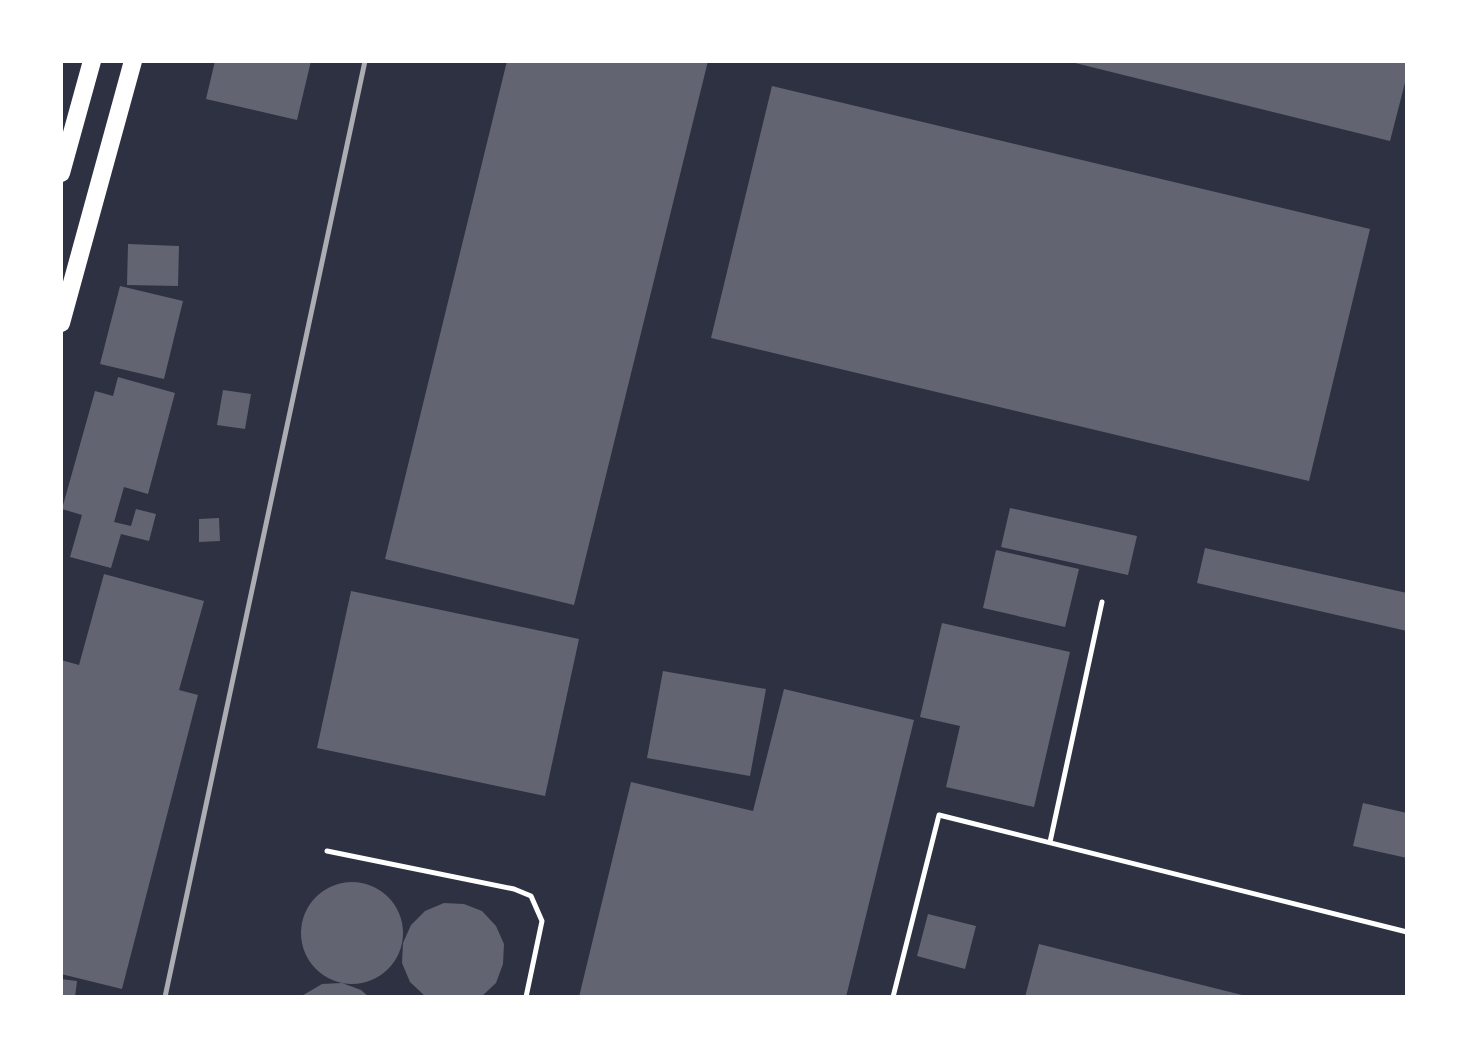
<svg xmlns="http://www.w3.org/2000/svg" width="1468" height="1058" font-family="Jost,sans-serif">
  <rect width="100%" height="100%" fill="#2d3142"/>
  <path fill="#626471" d="M215,61H311L297,120L206,99Z
    M507,61H708L574,605L385,559Z
    M1067,61H1407V75L1390,141Z
    M772,86L1370,229L1309,481L711,338Z
    M128,244L179,246L178,286L127,285Z
    M120,286L183,301L164,379L100,364Z
    M118,377L175,393L148,494L124,487L114,522L131,526L136,509L156,514L149,541L121,534L111,568L70,557L82,515L62,509L95,391L113,396Z
    M223,390L251,394L245,429L217,425Z
    M1010,508L1137,536L1128,575L1001,547Z
    M219,518L220,541L199,542V519Z
    M1205,548L1407,593V631L1197,583Z
    M996,550L1079,569L1065,627L983,608Z
    M104,574L204,601L179,690L198,695L122,989L61,974V660L79,665Z
    M351,591L579,639L545,796L317,748Z
    M942,623L1070,652L1034,807L946,787L960,726L920,717Z
    M663,671L766,689L750,776L647,758Z
    M784,689L914,720L846,997H579L631,782L753,811Z
    M1363,803L1407,813V858L1353,846Z
    M301 933a51 51 0 1 1 102 0a51 51 0 1 1-102 0Z
    M444,903L464,904L482,911L496,926L504,944L503,964L496,983L481,997H426L410,982L402,963L403,943L411,925L425,911Z
    M928,914L976,926L965,969L917,956Z
    M1039,944L1246,996V997H1025Z
    M61,979L77,981L75,997H61Z
    M342,983L361,990L369,997H300L322,984Z"/>
  <g fill="none" stroke-linecap="round" stroke-linejoin="round">
    <path stroke="#fff" stroke-width="5" d="M1050,842L1102,602
      M327,851L514,889L531,896L542,921L526,997
      M893,997L939,815L1407,932"/>
    <path stroke="#fff" stroke-width="18" d="M61,173L92,61
      M61,323L133,61"/>
    <path stroke="#abadb3" stroke-width="5" d="M165,997L365,61"/>
  </g>
  <rect width="1468" height="1058" fill="none" stroke="#ffffff" stroke-width="126"/>
</svg>
